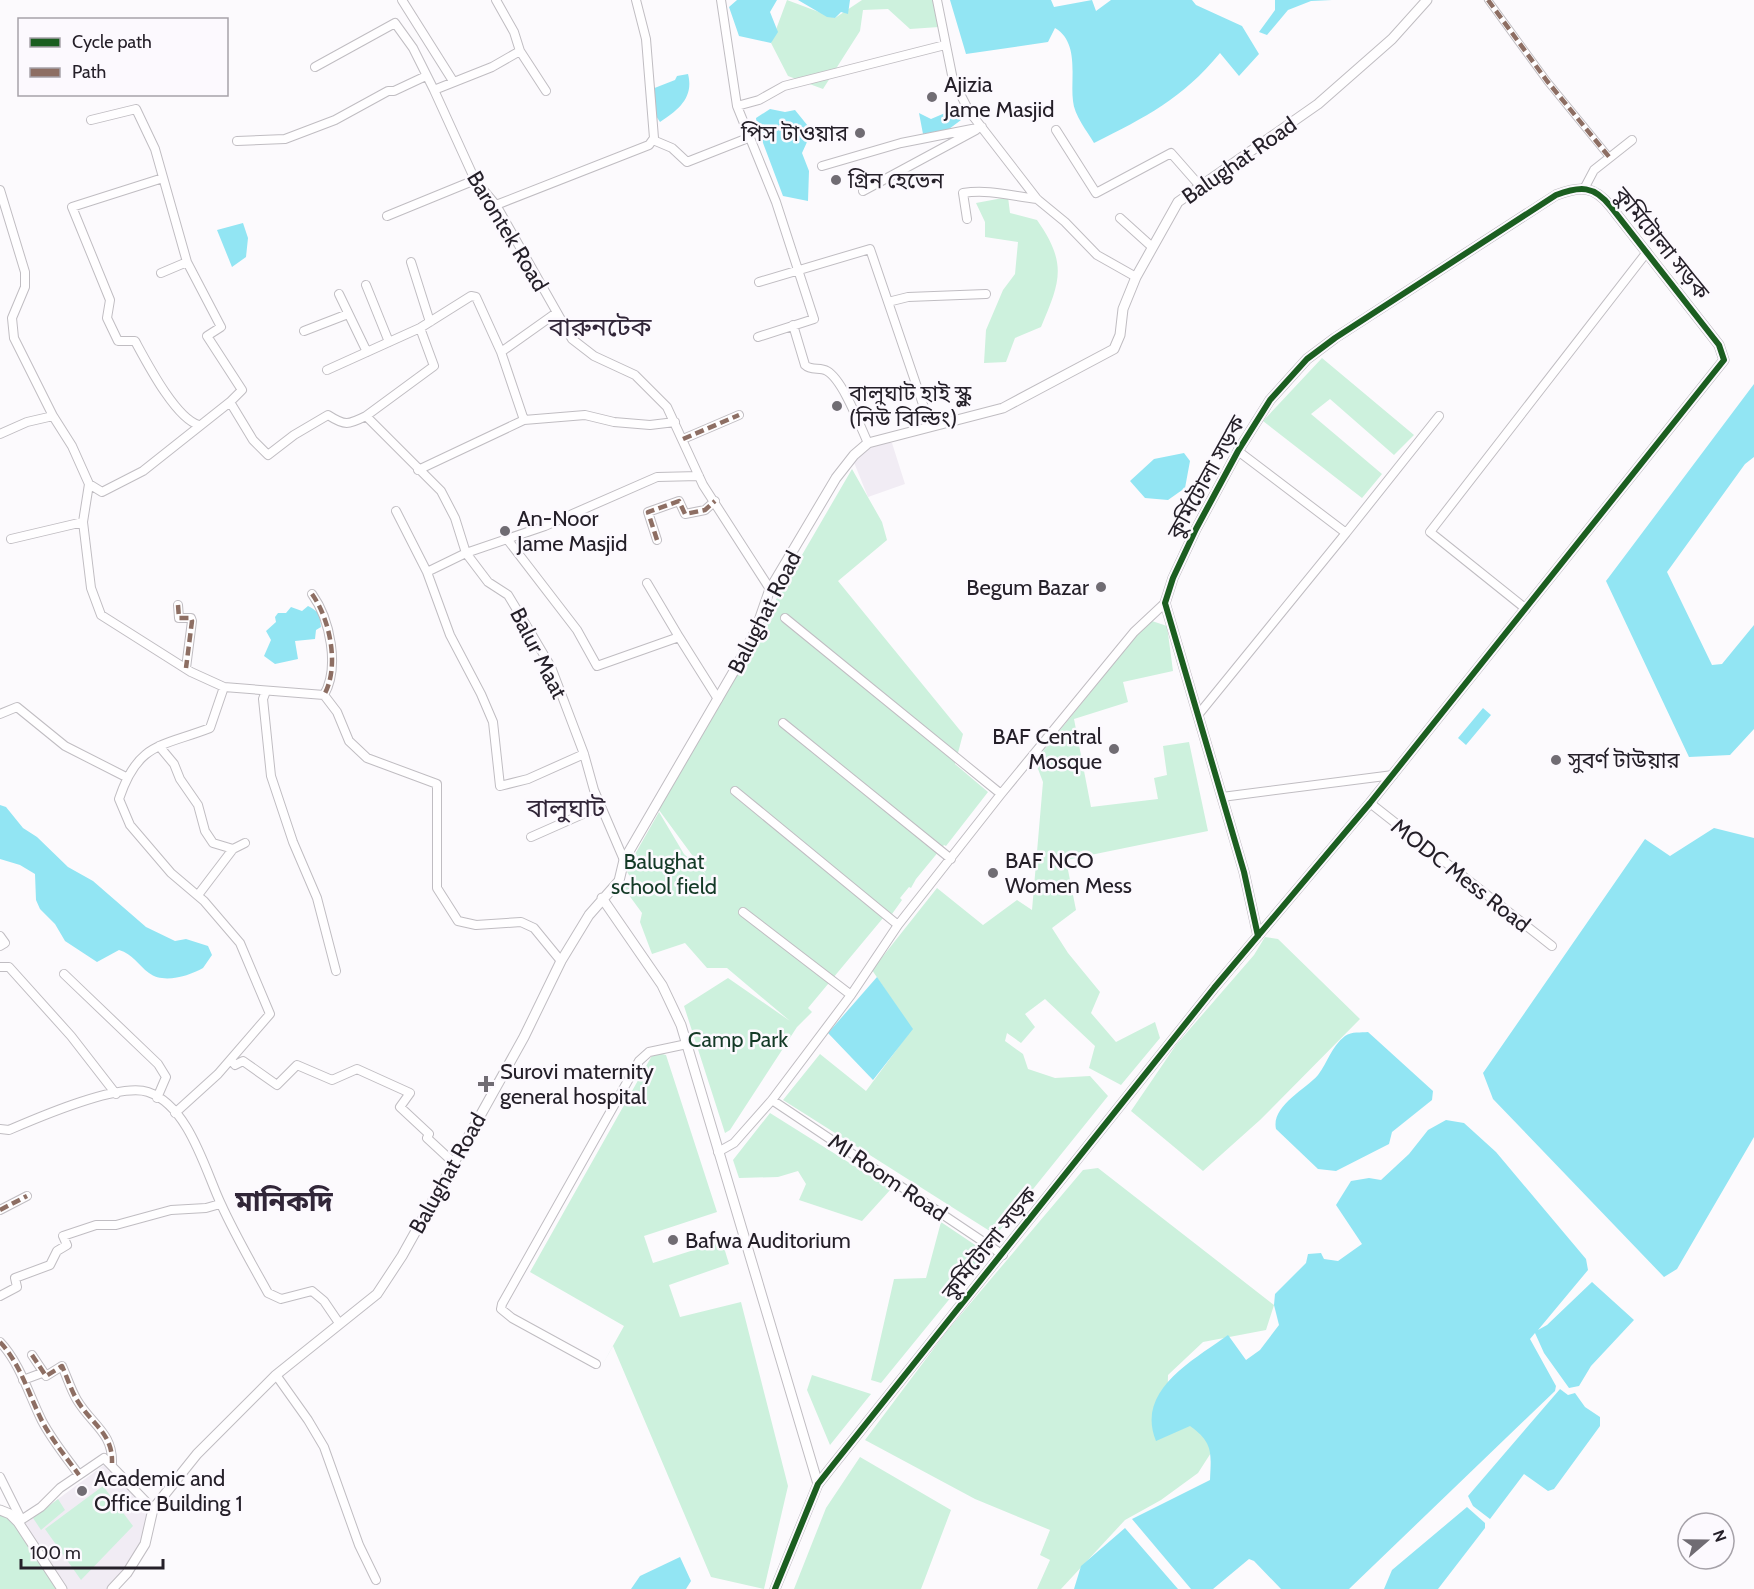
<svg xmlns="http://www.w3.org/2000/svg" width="1754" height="1589" font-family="Cabin,'Noto Sans Bengali',sans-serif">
  <rect width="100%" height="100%" fill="#fcfafd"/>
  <path fill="#f1ecf4" d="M880,441L892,443L905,484L868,497L853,460Z
    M108,1462L149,1512L142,1546L109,1589H65L23,1525Z"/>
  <path fill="#cdf1dd" d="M787,0L835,18L862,0H936L939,27L910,29L888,9L863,10L860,31L823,89L788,76L771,43Z
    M1008,197L1010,213L1037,220C1068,264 1060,282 1041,327L1015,338L1006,362L984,363L986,330L1003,290L1015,274L1018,242L985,237V222L976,203Z
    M1322,358L1414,435L1394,455L1330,399L1311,414L1382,474L1362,498L1263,421Z
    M852,469L882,522L887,540L838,581L963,734L955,764L988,792L946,846L944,845L916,879L911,888L909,887L900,898L902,900L892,914L888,912L808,1008L812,1012L797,1027L730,1130L725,1133L684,1006L728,978L790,1021L727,968H707L685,943L652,954L640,922L642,913L623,887L632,880L626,870L659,812L684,854L706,874L656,806Z
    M1149,620L1167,626L1173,671L1123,682L1128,702L1074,719L1091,807L1158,799L1154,778L1167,775L1163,746L1189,742L1208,831L1066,860L1076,910L1052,928L1068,953L1100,992L1091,1013L1116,1042L1155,1022L1160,1038L1121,1085L1089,1068L1095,1046L1045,999L1025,1014L1035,1027L1021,1043L1007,1033L1005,1041L1023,1054L1028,1069L1055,1078L1090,1076L1108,1096L996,1235L783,1100L820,1054L866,1091L912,1029L872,970L937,888L983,925L1017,900L1032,910L1043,782L1035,761Z
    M1265,937L1278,939L1360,1019L1260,1120L1203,1171L1131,1111L1176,1045L1254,955Z
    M654,1052L666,1055L717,1212L644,1236L653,1263L722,1241L729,1264L669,1285L680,1317L741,1302L788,1486L764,1589L711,1577L613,1346L600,1369L624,1326L530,1272Z
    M770,1113L891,1189L862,1221L799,1200L806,1184L798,1171L778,1177L739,1178L733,1160Z
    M1098,1168L1274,1305L1266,1330L1203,1342L1168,1375L1167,1422L1197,1411L1216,1445L1198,1473L1161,1500L1125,1520L1061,1589H1037L1050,1560L1040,1555L1050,1530L975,1499L865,1440L947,1331L1083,1170Z
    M941,1222L987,1253L881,1383L871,1380L894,1279L926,1278Z
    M812,1375L871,1394L830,1445L807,1390Z
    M860,1457L951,1510L921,1589H794L826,1508Z
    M103,1486L133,1526L81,1580L45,1529Z
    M58,1499L65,1510L41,1530L33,1518Z
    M3,1508L59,1589H0V1509Z"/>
  <path fill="#92e5f3" d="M737,0H777L770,12L778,32L771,43L739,36L729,7Z
    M798,0H850L848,14L841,12L835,18L827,17Z
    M950,0H1051L1054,7L1092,0L1096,11L1111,0H1192L1196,5L1242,26L1259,54L1239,76L1220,53C1182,99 1146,117 1094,143C1087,131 1074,115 1073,101C1070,78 1080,43 1055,28L1048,42L966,54Z
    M1275,0H1332L1311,1L1288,10L1267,35L1259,32L1275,10Z
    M688,74C694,97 679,110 660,122L656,116L652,89L675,80L677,76Z
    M770,109L785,112L795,110L812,131L802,153L809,171L808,201L783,196L757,127L756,118Z
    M919,113L931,119L945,113L961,120L949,129L923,134Z
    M243,223L248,238L246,257L232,267L217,230Z
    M1754,384V457L1745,464L1667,572L1712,665L1722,664L1754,625V729L1730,755L1689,757L1606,581Z
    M1184,453L1190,461L1185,488L1168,500L1145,498L1130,481L1154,459Z
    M308,606C319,612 320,614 321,627L316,630L315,639L295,641L298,659L275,664L264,656L271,640L266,631L276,622L275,617L278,613H286L291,607L302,611Z
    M1483,708L1491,715L1466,745L1458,738Z
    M0,805L6,807L23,828L37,837L68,867L93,881L146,927L175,941L186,939L208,946L212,955L203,968C189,976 163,984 149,973C138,965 133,954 119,950L97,962L65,941L55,924L40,909L36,900L35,874L20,865L0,859Z
    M1714,828L1754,838V1137L1677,1269L1664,1277L1493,1099L1483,1073L1645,839L1670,856Z
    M877,977L913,1029L873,1080L828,1033Z
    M1368,1032L1433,1091L1432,1100L1392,1132L1389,1144L1336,1171L1318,1169L1276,1129C1271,1106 1305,1090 1318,1075C1328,1062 1331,1047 1345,1036C1352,1031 1361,1033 1368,1032Z
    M1446,1120L1464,1123L1496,1152L1586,1259L1588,1270L1538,1330L1547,1325L1592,1282L1634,1320L1591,1366L1579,1386L1569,1388L1544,1353L1535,1333L1530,1339L1556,1386L1555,1391L1349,1589H1281L1254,1561L1249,1559L1213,1589H1191L1132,1519L1210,1480C1211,1454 1214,1443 1190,1426L1156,1441C1135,1390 1194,1360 1228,1335L1246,1360L1260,1350L1279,1325L1274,1305L1275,1294L1306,1263L1308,1254L1321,1253L1324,1259L1338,1261L1362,1244L1336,1205L1351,1181L1369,1178L1381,1180L1409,1154L1428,1130Z
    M1560,1389L1568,1395L1575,1393L1585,1407L1600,1417V1426L1554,1489L1548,1491L1524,1474L1490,1519L1473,1506L1468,1496Z
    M1467,1507L1485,1523V1528L1438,1589H1384L1392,1570Z
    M1125,1528L1178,1589H1074L1081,1566Z
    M680,1557L691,1581L686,1589H631L640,1576Z"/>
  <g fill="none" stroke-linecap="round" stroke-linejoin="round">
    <g stroke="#c0bdc2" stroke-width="8">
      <path id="pedestrian" d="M1488,0L1547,81L1610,158"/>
    </g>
    <g stroke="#c0bdc2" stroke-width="10">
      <path id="minor" d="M402,0L453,81
        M496,0L514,32L520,51L492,67L434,90L475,180L496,205L572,339L594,356L635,375L667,407L703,485L770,589
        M721,0L737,106L776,202L814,319L758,337
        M937,0L953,80L969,111L1037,199L1065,222L1097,255L1136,277
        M520,51L546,91
        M315,67L395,23L413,48L434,90
        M737,106L759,100L784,86L945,45
        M91,120L136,109L155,149L187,262L221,327L207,336L242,390L230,402L253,440L268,455L294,435L328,415C345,426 348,425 366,416L441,491L455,518L466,553L488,582L508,595L531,633L551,667L584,754L594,790L624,860
        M1056,130L1096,193L1171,153L1200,186
        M653,140L672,148L687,162L748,138
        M237,141L285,139L335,120L388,91H394L426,76
        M822,166L901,143L982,127
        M163,178L72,207L110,300L107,318L118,341H135C147,363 176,419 199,425
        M1585,187L1594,170L1632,140
        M0,190L25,272V287L12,318L14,338L53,416
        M863,191L976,130
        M496,205L649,145L654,138L646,39L636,0
        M387,216L475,180
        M1120,218L1151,246
        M967,219L963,193C989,189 1011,196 1037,199
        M411,262L430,322
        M161,273L187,262
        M759,282L870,249L930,425
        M366,285L389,342L420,328L471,296L476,297L501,352L556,313
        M339,294L367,352
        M888,302L908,297L986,294
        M793,325L805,365C811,371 820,367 827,371C843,380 860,426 868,443
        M304,331L348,314
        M327,370L389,342
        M366,416L434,366L420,328
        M524,420L585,415L614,422L650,425L675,422
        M0,434L27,422L53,416L72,446L89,484L83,522L91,588L101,615L191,672L224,687L324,695
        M683,439L739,415
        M418,470L524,420L501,352
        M89,484L102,492L143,471L230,402
        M396,511L427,572
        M1346,533L1439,416
        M11,539L83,522
        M507,539L577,630L597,666L679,637L718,699
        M657,540L648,512L679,501L685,514L705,510L715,501
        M647,583L679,637
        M312,594C330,619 340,667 324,695
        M178,605L179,618H191L192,621L186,668
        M1526,609L1430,532L1647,252
        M785,618L1001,794
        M266,691L263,699L271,776L293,842L317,898L336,971
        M324,695L337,712L349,741L367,758L437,784V888L458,921L476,925L521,922L534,928L561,961
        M0,714L17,707L65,746L126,777
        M1198,715L1346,533L1238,451
        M783,723L951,859
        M159,746L174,764L180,779L198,805L205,831L213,843L233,849L245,843
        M584,754L528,779L500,786L493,722L481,694L450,635L427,572L466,553L545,526L657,477L699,476
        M735,791L898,925
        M1222,797L1393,775
        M1370,803L1552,946
        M531,837L601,806
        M198,895L233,849
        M743,912L851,995
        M0,936L5,943L0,946
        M0,967H9L71,1036L116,1094
        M64,974L158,1064L166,1077L157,1098
        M231,1060L235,1065L243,1061L277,1085L297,1065L332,1080L357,1069L410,1093L400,1107L429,1134L427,1138L454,1163
        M772,1100L1003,1255
        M175,1113L218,1074L270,1014L240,943L204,901L171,873L130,825L119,799C138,742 161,747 210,728L224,687
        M0,1129L9,1130C37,1118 119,1082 148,1092C189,1106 205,1170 221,1204C235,1235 252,1264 268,1293L281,1299L312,1291L324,1301L339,1323
        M718,1152L734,1143L772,1100L851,995L898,925L1001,794L1134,632L1165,603
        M0,1210L27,1196
        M0,1296L17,1287L15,1278L50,1265L57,1251L67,1245L63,1236L96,1225H116L171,1210L206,1208L220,1204
        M0,1342C20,1363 29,1395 42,1421C52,1440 66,1457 79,1475
        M32,1355L46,1376L62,1366C67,1377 71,1390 77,1400C92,1425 113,1433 112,1463
        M596,1364L512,1318L501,1309L502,1304L639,1061L649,1052L687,1044
        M276,1375L308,1420L324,1447L359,1545L376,1580
        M23,1380L42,1373
        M0,1477L21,1519
        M18,1522L41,1507L60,1488L104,1458L153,1509"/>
    </g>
    <g stroke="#c0bdc2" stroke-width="11">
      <path id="tertiary" d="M602,898L662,985L681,1025L818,1484
        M0,1510L10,1514L18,1522L62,1589
        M112,1589L127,1573L145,1544L153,1509L197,1454L276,1375L377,1294L402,1256L524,1037L561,961L589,915L619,881L624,860L734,671L755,632L770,589L836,478L854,455L868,443L1003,408L1114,349L1120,335L1123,309L1136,277L1178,202L1318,104L1392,39L1427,0
        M775,1589L818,1484L833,1465L1214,988L1370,803L1724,360L1719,345L1611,207C1594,185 1580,186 1556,195L1335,338L1307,359L1270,400L1238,451L1196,529L1173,578L1165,603L1244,872L1258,936"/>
    </g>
    <use href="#pedestrian" stroke="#fffeff" stroke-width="6"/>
    <use href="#minor" stroke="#fffeff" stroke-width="8"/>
    <use href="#tertiary" stroke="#fffeff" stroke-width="9"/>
    <path stroke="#8d6e63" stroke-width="4.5" stroke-dasharray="9 4.5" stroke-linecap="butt" d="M1488,0L1547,81L1610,158
      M683,439L739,415
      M657,540L648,512L679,501L685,514L705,510L715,501
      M312,594C330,619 340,667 324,695
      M178,605L179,618H191L192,621L186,668
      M0,1210L27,1196
      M0,1342C20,1363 29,1395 42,1421C52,1440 66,1457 79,1475
      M32,1355L46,1376L62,1366C67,1377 71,1390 77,1400C92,1425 113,1433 112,1463"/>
    <g stroke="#fcf9fe" stroke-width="10">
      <path id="cycleway" d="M775,1589L818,1484L833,1465L1214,988L1370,803L1724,360L1719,345L1611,207C1594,185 1580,186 1556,195L1335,338L1307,359L1270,400L1238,451L1196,529L1173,578L1165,603L1244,872L1258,936"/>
    </g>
    <use href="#cycleway" stroke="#1b5e20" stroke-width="6"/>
  </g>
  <g fill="#706c73" stroke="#fcf9fe" stroke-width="2">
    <circle cx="932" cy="97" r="6"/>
    <circle cx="860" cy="133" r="6"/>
    <circle cx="836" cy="180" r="6"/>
    <circle cx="837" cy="406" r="6"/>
    <circle cx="505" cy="531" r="6"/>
    <circle cx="1101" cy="587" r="6"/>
    <circle cx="1114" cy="749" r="6"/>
    <circle cx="1556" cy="760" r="6"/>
    <circle cx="993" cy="873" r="6"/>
    <path d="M483 1075h6v6h6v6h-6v6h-6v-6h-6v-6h6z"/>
    <circle cx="673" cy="1240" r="6"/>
    <circle cx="82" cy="1491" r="6"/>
  </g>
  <g text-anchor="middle" stroke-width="5" stroke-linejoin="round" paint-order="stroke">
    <g font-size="22" fill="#252029" stroke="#fcf9fe" text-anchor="start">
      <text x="944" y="92">Ajizia<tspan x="944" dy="25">Jame Masjid</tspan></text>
      <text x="848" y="141" text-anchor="end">পিস টাওয়ার</text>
      <text x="848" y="188">গ্রিন হেভেন</text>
      <text x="849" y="401">বালুঘাট হাই স্কুল<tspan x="849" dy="25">(নিউ বিল্ডিং)</tspan></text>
      <text x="517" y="526">An-Noor<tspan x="517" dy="25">Jame Masjid</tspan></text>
      <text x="1089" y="595" text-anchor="end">Begum Bazar</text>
      <text x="1102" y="744" text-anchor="end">BAF Central<tspan x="1102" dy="25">Mosque</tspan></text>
      <text x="1568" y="768">সুবর্ণ টাউয়ার</text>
      <text x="1005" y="868">BAF NCO<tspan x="1005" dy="25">Women Mess</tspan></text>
      <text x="500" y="1079">Surovi maternity<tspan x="500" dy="25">general hospital</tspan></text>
      <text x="685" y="1248">Bafwa Auditorium</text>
      <text x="94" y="1486">Academic and<tspan x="94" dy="25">Office Building 1</tspan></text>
    </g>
    <g font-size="22" fill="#252029" stroke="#fcf9fe">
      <text transform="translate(1239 160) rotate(-35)" y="8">Balughat Road</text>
      <text transform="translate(508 231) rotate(59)" y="8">Barontek Road</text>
      <text transform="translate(1662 243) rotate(51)" y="8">কুর্মিটোলা সড়ক</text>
      <text transform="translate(1206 477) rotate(-61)" y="8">কুর্মিটোলা সড়ক</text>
      <text transform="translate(764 612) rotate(-63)" y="8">Balughat Road</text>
      <text transform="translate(539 653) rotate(63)" y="8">Balur Maat</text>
      <text transform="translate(1461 875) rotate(38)" y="8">MODC Mess Road</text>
      <text transform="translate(447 1173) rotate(-61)" y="8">Balughat Road</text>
      <text transform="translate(888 1177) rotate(34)" y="8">MI Room Road</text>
      <text transform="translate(989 1243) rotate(-51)" y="8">কুর্মিটোলা সড়ক</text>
    </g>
    <g font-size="22" fill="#143a27" stroke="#fcf9fe">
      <text x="664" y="869">Balughat<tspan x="664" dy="25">school field</tspan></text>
      <text x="738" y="1047">Camp Park</text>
    </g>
    <g font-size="26" fill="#312638" stroke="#fcf9fe">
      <text x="600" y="336">বারুনটেক</text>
      <text x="566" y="817">বালুঘাট</text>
    </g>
    <g font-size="28" font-weight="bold" fill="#312638" stroke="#fcf9fe">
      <text x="284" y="1211">মানিকদি</text>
    </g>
  </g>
  <rect x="18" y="18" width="210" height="78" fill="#fcf9fe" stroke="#a6a2a9" stroke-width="1.5"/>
  <rect x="30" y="38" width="30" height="9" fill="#1b5e20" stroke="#a6a2a9" stroke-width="1.5"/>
  <text x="72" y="48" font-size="18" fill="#252029">Cycle path</text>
  <rect x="30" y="68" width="30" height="9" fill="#8d6e63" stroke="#a6a2a9" stroke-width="1.5"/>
  <text x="72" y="78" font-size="18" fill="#252029">Path</text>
  <g transform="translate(1706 1541) rotate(70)"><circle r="28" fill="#fcf9fe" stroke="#a6a2a9" stroke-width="1.5"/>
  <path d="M0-4.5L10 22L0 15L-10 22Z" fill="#706c73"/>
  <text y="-9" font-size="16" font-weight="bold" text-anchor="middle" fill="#252029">N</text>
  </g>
  <path d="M21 1559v9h142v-9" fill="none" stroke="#252029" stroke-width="3"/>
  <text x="30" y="1559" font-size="18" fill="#252029" stroke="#fcf9fe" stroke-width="4.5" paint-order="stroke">100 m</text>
</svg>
